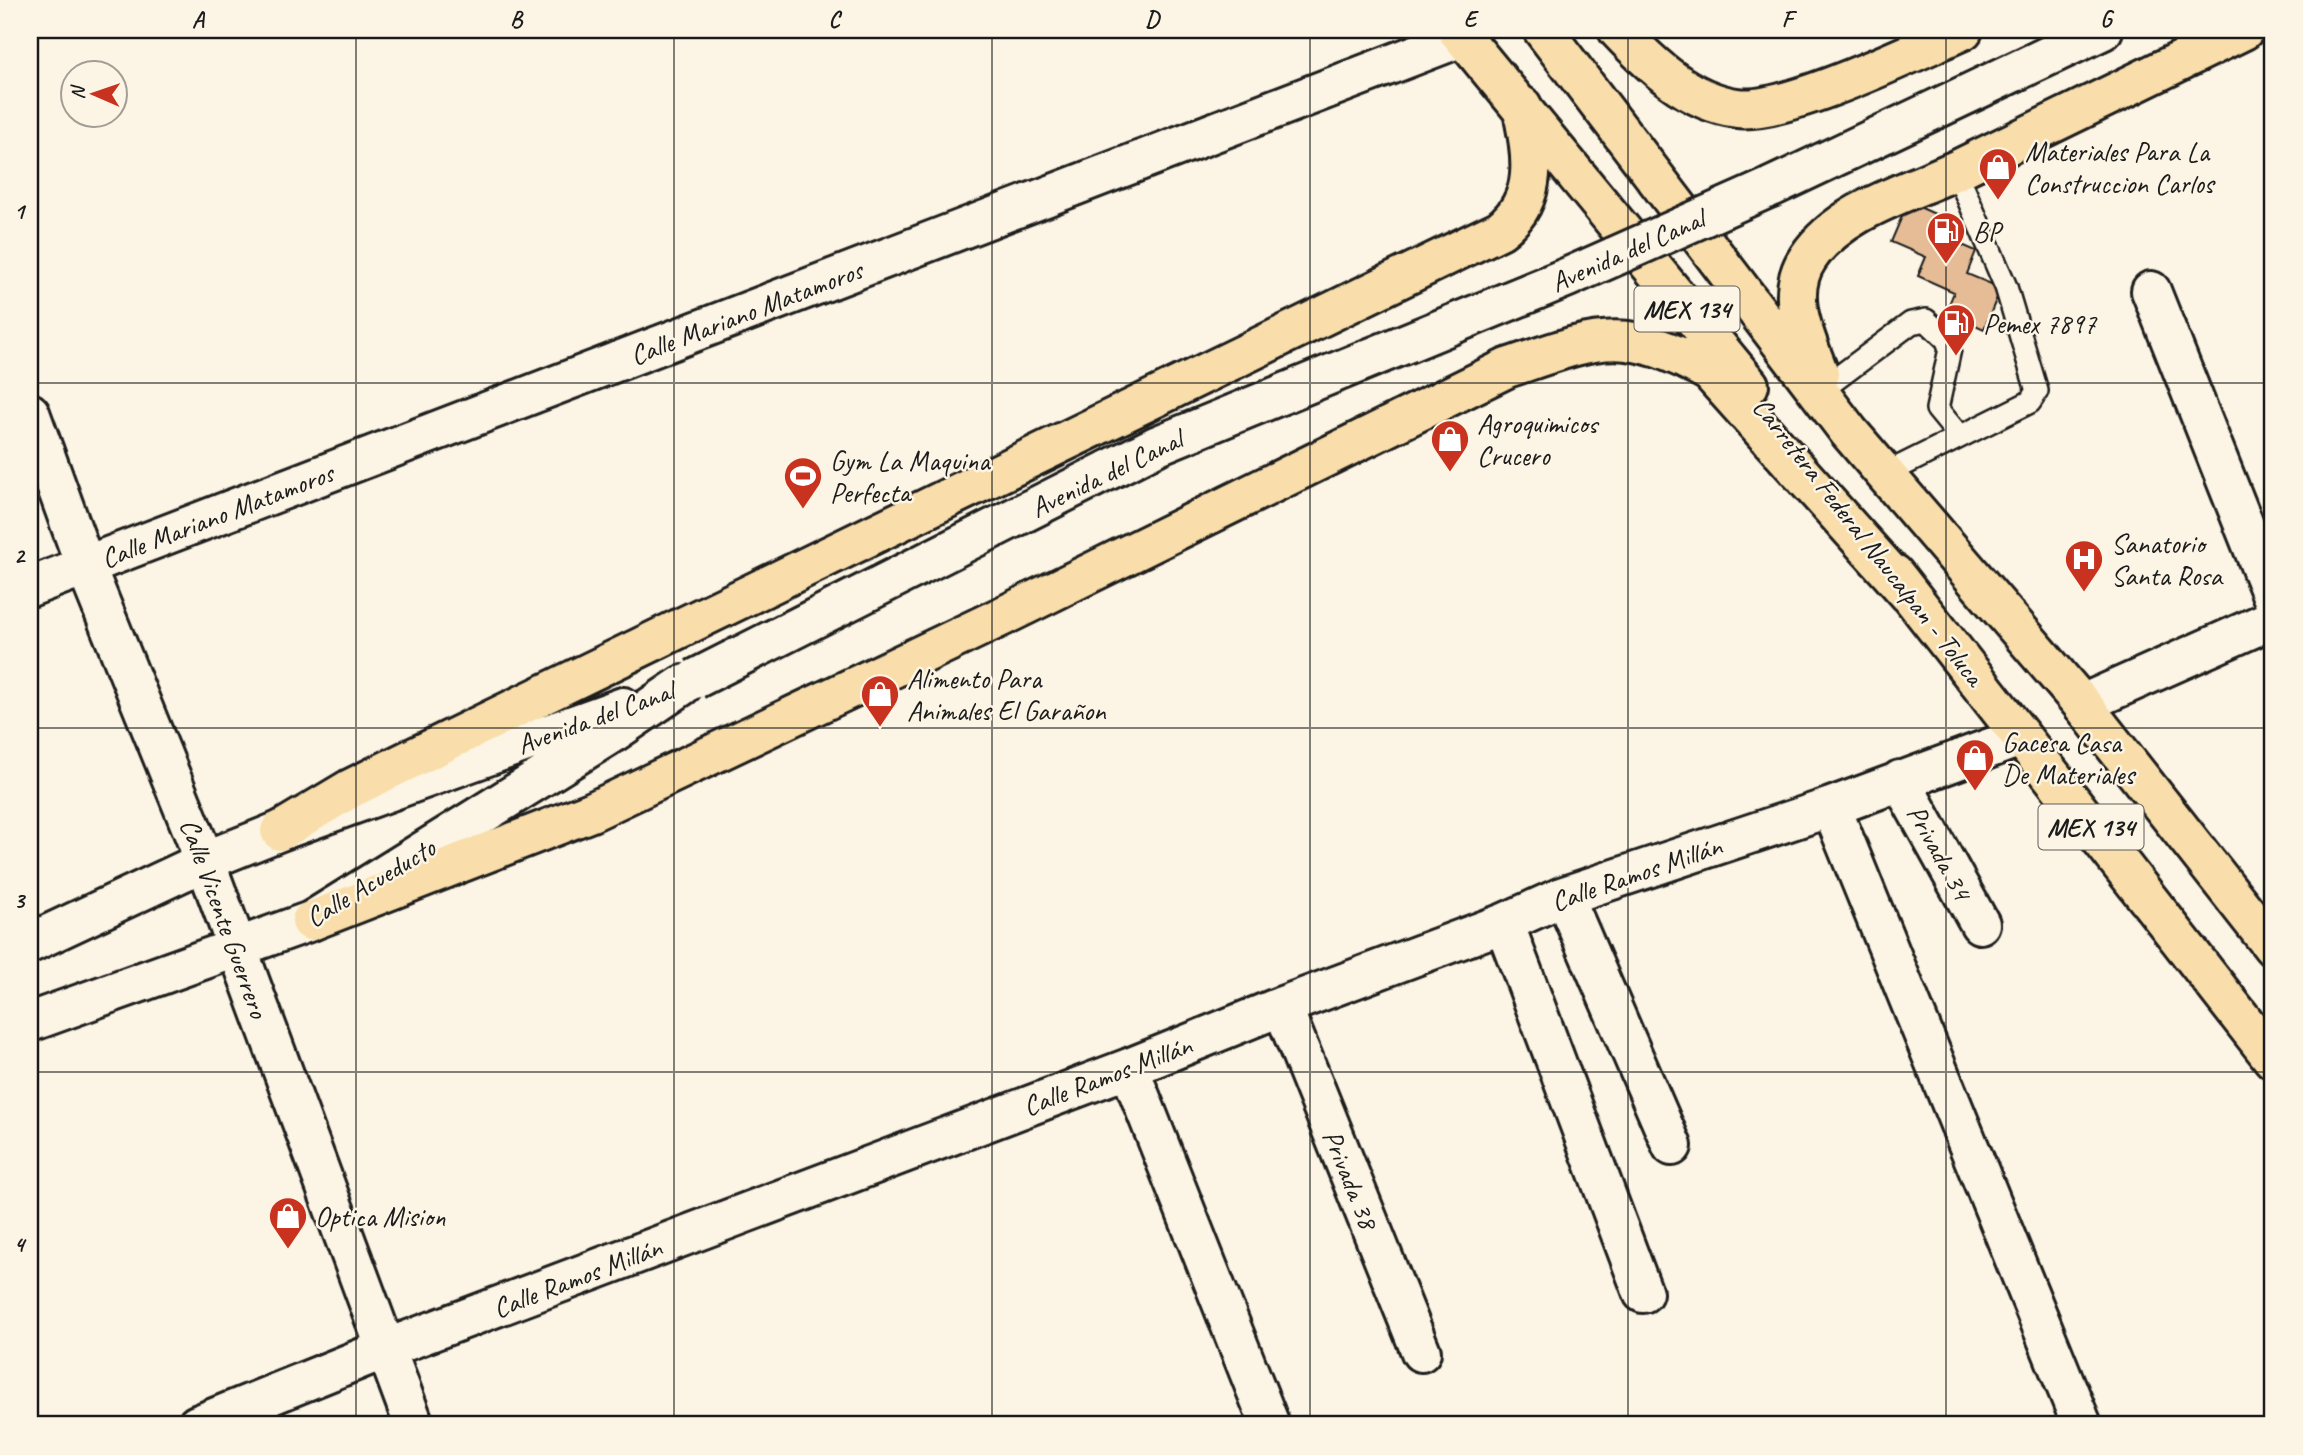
<svg xmlns="http://www.w3.org/2000/svg" width="2303" height="1455" font-family="Caveat,sans-serif">
  <rect width="100%" height="100%" fill="#fcf5e5"/>
  <filter id="ink" filterUnits="userSpaceOnUse"><feTurbulence type="fractalNoise" baseFrequency=".0143" numOctaves="2"/><feDisplacementMap in="SourceGraphic" scale="14" xChannelSelector="R" yChannelSelector="G"/><feConvolveMatrix kernelMatrix="1 2 1 2 8 2 1 2 1" color-interpolation-filters="sRGB"/></filter>
  <g filter="url(#ink)">
    <path fill="#e5bc95" stroke="#1c1c1c" stroke-width="2" d="M1908,202L1944,218L1937,234L1976,251L1967,274L2001,288L1984,329L1946,312L1954,292L1918,276L1926,257L1891,242Z"/>
    <g fill="none" stroke-linecap="round" stroke-linejoin="round">
      <g stroke="#1c1c1c" stroke-width="26">
        <path id="service" d="M1824,388L1911,323L1926,320L1947,340L1950,349L1937,409L1960,437
          M1883,475L2030,402L2037,391L2006,287L1956,171"/>
      </g>
      <g stroke="#1c1c1c" stroke-width="44">
        <path id="minor" d="M2151,291L2273,598
          M30,413L85,565L205,861L414,1425
          M30,587L1462,37
          M2082,704L2273,619
          M1900,780L1980,924
          M1831,807L2082,1425
          M1564,896L1672,1146
          M1504,923L1643,1293
          M1282,1006L1421,1352
          M1129,1068L1270,1425
          M197,1425L385,1349L1129,1068L1282,1006L1504,923L1564,896L1831,807L2020,737"/>
      </g>
      <g stroke="#1c1c1c" stroke-width="44">
        <path id="secondary" d="M1771,187L2103,30
          M30,943L205,861L280,831L623,707
          M30,1022L311,921L614,732L683,685"/>
      </g>
      <g stroke="#1c1c1c" stroke-width="44">
        <path id="primary" d="M1457,30L1749,385
          M1543,30L1849,432L2082,704L2273,947
          M1618,30C1649,63 1689,102 1737,108C1784,115 1915,51 1963,30
          M1819,374C1806,338 1783,295 1808,258C1842,207 1915,191 1967,165C2059,120 2152,75 2244,30
          M1894,574L2273,1059
          M280,831L350,789L415,757L1500,230C1542,198 1531,151 1522,106
          M311,921L591,812L1003,616L1507,368C1597,338 1621,323 1710,372L1909,594"/>
      </g>
      <use href="#service" stroke="#fcf5e5" stroke-width="21"/>
      <use href="#minor" stroke="#fcf5e5" stroke-width="38"/>
      <use href="#secondary" stroke="#fcf5e5" stroke-width="38"/>
      <use href="#primary" stroke="#f9deab" stroke-width="38"/>
      <g stroke="#1c1c1c" stroke-width="44" stroke-linecap="butt">
        <path id="secondary-bridge" d="M695,679L1158,445L1568,277L1771,187"/>
      </g>
      <use href="#secondary-bridge" stroke="#fcf5e5" stroke-width="38"/>
    </g>
  </g>
  <path fill="none" stroke="#1c1c1c" stroke-width="2" stroke-opacity="0.55" d="M356,30V1425M674,30V1425M992,30V1425M1310,30V1425M1628,30V1425M1946,30V1425M30,383H2273M30,728H2273M30,1072H2273"/>
  <defs>
    <g id="shop-pin" transform="scale(2.0125)"><path d="M0 17L-7.5 6A9.5 9.5 0 1 1 7.5 6Z" fill="#c8321e" stroke="#fcf5e5"/><path d="M-5-2.5h2.3a2.7 3.5 0 0 1 5.4 0H5L5.5 6h-11ZM-1.5-2.5h3a1.5 2.3 0 0 0-3 0Z" fill="#fff"/></g>
    <g id="fuel-pin" transform="scale(2.0125)"><path d="M0 17L-7.5 6A9.5 9.5 0 1 1 7.5 6Z" fill="#c8321e" stroke="#fcf5e5"/><path d="M-5.5-6h7V0h2V4h1.3V-2.5L3-4.5l.8-.8L6-3V5H2.5V1h-1V6h-7ZM-4.2-4.7v3.2H.2V-4.7Z" fill="#fff"/></g>
    <g id="stadium-pin" transform="scale(2.0125)"><path d="M0 17L-7.5 6A9.5 9.5 0 1 1 7.5 6Z" fill="#c8321e" stroke="#fcf5e5"/><path d="M0-5a6.5 5 0 1 0 0 10a6.5 5 0 1 0 0-10ZM-3.5-1.8h7v3.6h-7Z" fill="#fff"/></g>
    <g id="hospital-pin" transform="scale(2.0125)"><path d="M0 17L-7.5 6A9.5 9.5 0 1 1 7.5 6Z" fill="#c8321e" stroke="#fcf5e5"/><path d="M-5-5h3v3.5h4V-5h3V5h-3V1.5h-4V5h-3Z" fill="#fff"/></g>
  </defs>
  <g fill-rule="evenodd">
    <use href="#shop-pin" x="1998" y="167"/>
    <use href="#fuel-pin" x="1946" y="231"/>
    <use href="#fuel-pin" x="1956" y="323"/>
    <use href="#shop-pin" x="1450" y="439"/>
    <use href="#stadium-pin" x="803" y="476"/>
    <use href="#hospital-pin" x="2084" y="559"/>
    <use href="#shop-pin" x="880" y="694"/>
    <use href="#shop-pin" x="1975" y="758"/>
    <use href="#shop-pin" x="288" y="1216"/>
  </g>
  <g text-anchor="middle" stroke-width="5" stroke-linejoin="round" paint-order="stroke">
    <g fill="#fcf5e5" stroke="#5f5d58" stroke-width="2">
      <rect x="1634.5" y="286.5" width="105" height="45" rx="5"/>
      <rect x="2038.5" y="804.5" width="105" height="45" rx="5"/>
    </g>
    <g font-size="26" font-weight="bold" fill="#1c1c1c">
      <text x="1687" y="318">MEX 134</text>
      <text x="2091" y="836">MEX 134</text>
    </g>
    <g font-size="28" fill="#1c1c1c" stroke="#fcf5e5" text-anchor="start">
      <text x="2025" y="161">Materiales Para La<tspan x="2025" dy="32">Construccion Carlos</tspan></text>
      <text x="1973" y="241">BP</text>
      <text x="1983" y="333">Pemex 7897</text>
      <text x="1477" y="433">Agroquimicos<tspan x="1477" dy="32">Crucero</tspan></text>
      <text x="830" y="470">Gym La Maquina<tspan x="830" dy="32">Perfecta</tspan></text>
      <text x="2111" y="553">Sanatorio<tspan x="2111" dy="32">Santa Rosa</tspan></text>
      <text x="907" y="688">Alimento Para<tspan x="907" dy="32">Animales El Garañon</tspan></text>
      <text x="2002" y="752">Gacesa Casa<tspan x="2002" dy="32">De Materiales</tspan></text>
      <text x="315" y="1226">Optica Mision</text>
    </g>
    <g font-size="28" fill="#1c1c1c" stroke="#fcf5e5">
      <text transform="translate(1627 250) rotate(-24)" y="10">Avenida del Canal</text>
      <text transform="translate(746 312) rotate(-21)" y="10">Calle Mariano Matamoros</text>
      <text transform="translate(1106 473) rotate(-26)" y="10">Avenida del Canal</text>
      <text transform="translate(217 515) rotate(-21)" y="10">Calle Mariano Matamoros</text>
      <text transform="translate(1869 541) rotate(52)" y="10">Carretera Federal Naucalpan - Toluca</text>
      <text transform="translate(595 717) rotate(-20)" y="10">Avenida del Canal</text>
      <text transform="translate(1940 852) rotate(61)" y="10">Privada 34</text>
      <text transform="translate(1636 873) rotate(-19)" y="10">Calle Ramos Millán</text>
      <text transform="translate(370 882) rotate(-31)" y="10">Calle Acueducto</text>
      <text transform="translate(225 918) rotate(70)" y="10">Calle Vicente Guerrero</text>
      <text transform="translate(1107 1075) rotate(-21)" y="10">Calle Ramos Millán</text>
      <text transform="translate(1351 1179) rotate(68)" y="10">Privada 38</text>
      <text transform="translate(577 1277) rotate(-21)" y="10">Calle Ramos Millán</text>
    </g>
  </g>
  <rect width="2303" height="1455" fill="none" stroke="#fcf5e5" stroke-width="77"/>
  <g transform="translate(94 94) rotate(272)"><circle r="33" fill="#fcf5e5" stroke="#a29e95" stroke-width="2"/>
  <path d="M0-5L12 26L0 18L-12 26Z" fill="#c8321e"/>
  <text y="-10" font-size="19" font-weight="bold" text-anchor="middle" fill="#1c1c1c">N</text>
  </g>
  <rect x="38" y="38" width="2226" height="1378" fill="none" stroke="#1c1c1c" stroke-width="2.5"/>
  <g font-size="23" text-anchor="middle" font-weight="bold" fill="#1c1c1c">
    <text x="198" y="27">A</text>
    <text x="516" y="27">B</text>
    <text x="834" y="27">C</text>
    <text x="1152" y="27">D</text>
    <text x="1470" y="27">E</text>
    <text x="1787" y="27">F</text>
    <text x="2106" y="27">G</text>
    <text x="19" y="219">1</text>
    <text x="19" y="563">2</text>
    <text x="19" y="908">3</text>
    <text x="19" y="1252">4</text>
  </g>
</svg>
